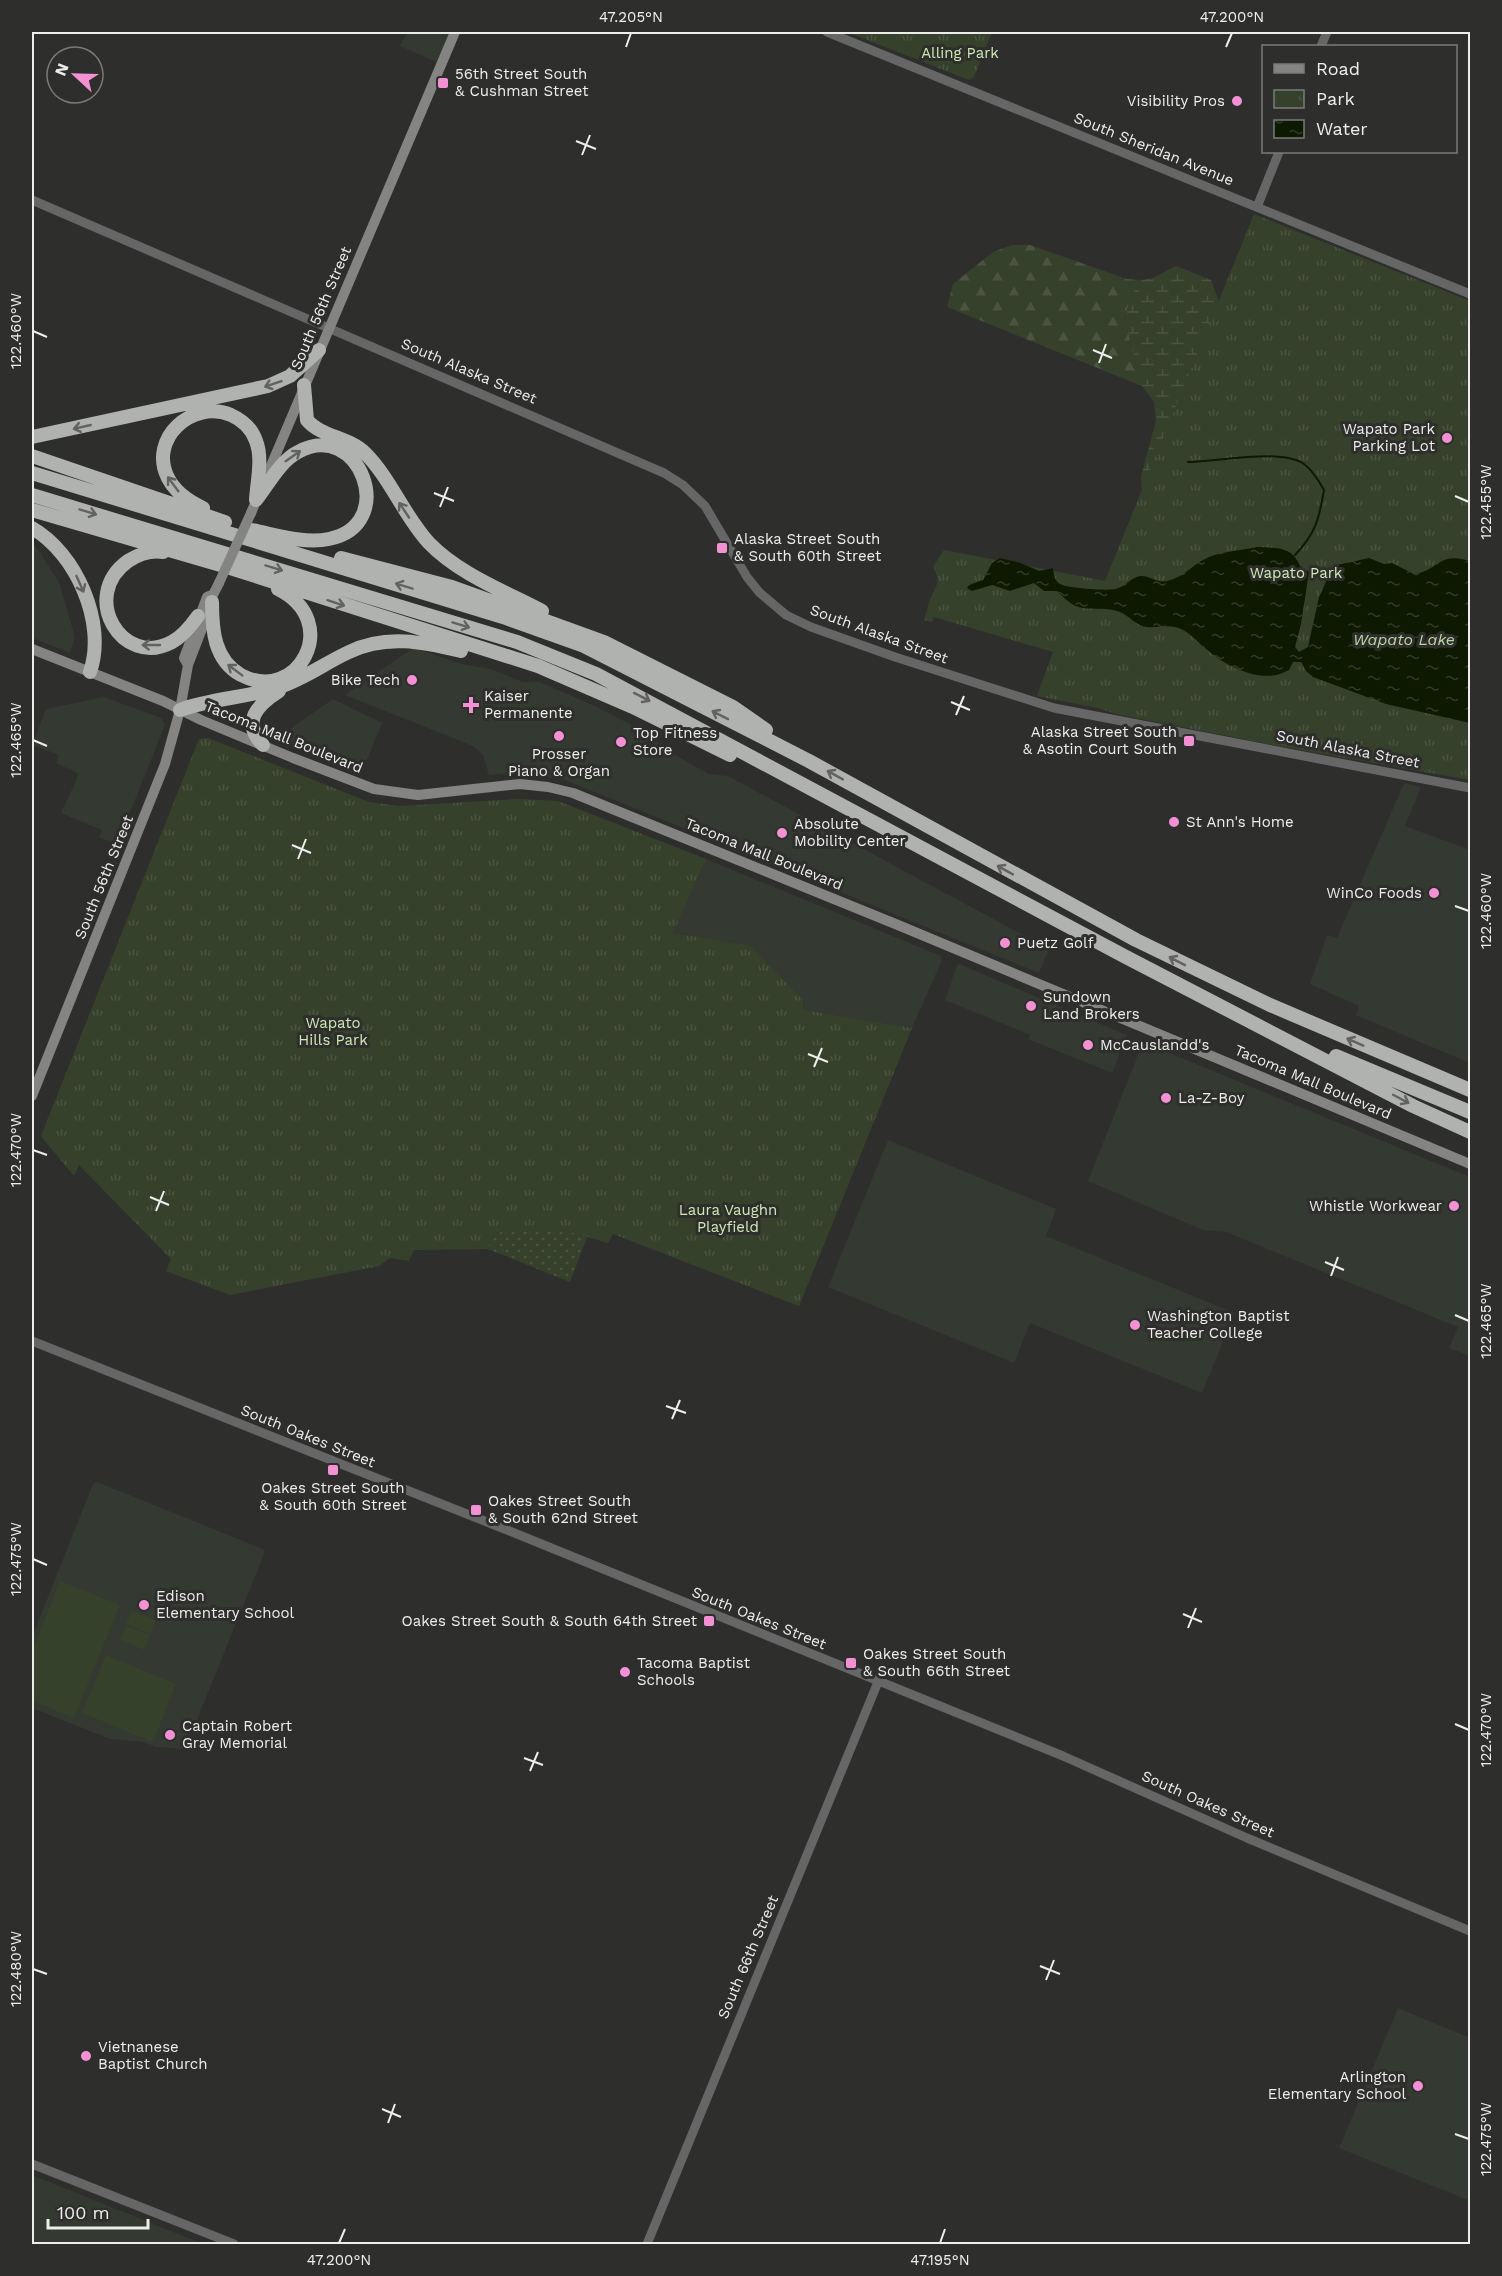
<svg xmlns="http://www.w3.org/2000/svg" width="1502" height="2276" font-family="'Work Sans',sans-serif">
  <defs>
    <pattern id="forest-firs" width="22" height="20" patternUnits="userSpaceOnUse" patternTransform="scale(1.5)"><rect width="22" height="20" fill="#36412c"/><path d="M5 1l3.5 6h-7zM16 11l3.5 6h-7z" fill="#4a5440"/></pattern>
    <pattern id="wetland-marsh" width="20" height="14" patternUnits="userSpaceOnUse" patternTransform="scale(1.5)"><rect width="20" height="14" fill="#36412c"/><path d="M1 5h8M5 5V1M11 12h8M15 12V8" fill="none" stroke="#4a5440"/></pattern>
    <pattern id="park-tufts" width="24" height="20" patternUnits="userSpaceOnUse" patternTransform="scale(1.5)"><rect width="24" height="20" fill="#36412c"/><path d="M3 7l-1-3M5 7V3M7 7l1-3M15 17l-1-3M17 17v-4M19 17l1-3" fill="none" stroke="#4a5440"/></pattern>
    <pattern id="garden-dots" width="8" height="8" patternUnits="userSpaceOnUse" patternTransform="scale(1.5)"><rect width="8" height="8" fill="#36412c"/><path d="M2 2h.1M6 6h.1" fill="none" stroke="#4a5440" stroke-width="1.8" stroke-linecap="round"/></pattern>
    <pattern id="water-ripples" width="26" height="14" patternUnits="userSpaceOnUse" patternTransform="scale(1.5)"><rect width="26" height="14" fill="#0e1902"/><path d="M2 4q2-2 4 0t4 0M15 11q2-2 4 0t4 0" fill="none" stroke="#313b27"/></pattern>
  </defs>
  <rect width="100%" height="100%" fill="#2e2f2d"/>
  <path fill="#343931" d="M407,32H455L441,64L400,46Z
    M32,541L59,582L75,637L70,653L32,638Z
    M413,648L462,664L491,669L523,682H540L597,707L647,733L666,750L709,774L728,776L1049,949L1039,973L565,780L516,773L489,775L483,755L473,746L345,695Z
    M104,697L161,718L165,725L117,845L99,837L102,830L61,813L79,774L56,763L59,755L32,745L46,709Z
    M333,699L382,723L362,772L284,744L291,728Z
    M1404,783L1421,787L1405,826L1470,850V1063L1356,1015L1359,1006L1310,984L1327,935L1337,938Z
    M706,859L941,956L942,960L912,1028L804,1010L803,1000L750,945L673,933Z
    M959,964L1127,1035L1112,1073L1028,1039L1030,1035L945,1000L957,965Z
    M1143,1042L1470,1177V1356L1449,1348L1458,1327L1226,1232L1203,1230L1088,1181Z
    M888,1140L1056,1209L1046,1236L1235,1313L1202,1393L1030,1323L1014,1363L828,1287Z
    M97,1482L263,1549L265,1552L185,1749L156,1747L144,1742L110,1739L32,1708V1637L93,1484Z
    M1398,2008L1470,2038V2201L1339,2148Z
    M32,2175L203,2244H32Z"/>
  <path fill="#36412c" d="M60,1581L120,1605L74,1718L32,1701V1651Z
    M132,1610L156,1620L150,1634L126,1624Z
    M126,1626L150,1635L144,1650L120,1640Z
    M106,1655L176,1684L153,1742L82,1713Z"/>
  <path fill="url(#forest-firs)" d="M1012,245H1030L1127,279L1142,280L1130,297L1125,320L1142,386L947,307L953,284L993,252Z"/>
  <path fill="url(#wetland-marsh)" d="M1176,266L1211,280L1222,310L1149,481L1142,491L1141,476L1156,421L1154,402L1142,386L1125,320L1130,297L1142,280L1153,278Z"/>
  <path fill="url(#park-tufts)" d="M847,32H992L974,77L969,80Z
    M1254,214L1470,301V780L1278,746L1116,714L1098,708L1037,696L1053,652L934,617L932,622L924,620C927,612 928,603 932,595C938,584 940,579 933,567L944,550L1105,581Z
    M208,738L369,802L400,806L517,799L558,801L706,859L673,933L750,945L803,1000L804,1010L912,1028L799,1306L613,1234L608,1243L567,1231L547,1229L494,1233L488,1249L414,1250L409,1261L390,1258L379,1266L230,1295L166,1271L171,1259L79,1165L74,1176L41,1136L199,739Z"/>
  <path fill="url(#garden-dots)" d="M537,1228L567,1231L587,1237L570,1282L488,1249L494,1233Z"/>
  <path fill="url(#water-ripples)" d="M1257,547C1276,548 1292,546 1300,566L1309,572L1301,624L1295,647L1299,652L1308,647L1319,597L1329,575L1337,565L1369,558L1384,564L1392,563L1414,574C1440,570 1438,551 1470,561V723L1386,704L1313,677L1306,671L1301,662H1293L1289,670C1263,686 1225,666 1205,648C1196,641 1187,629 1175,627C1166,625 1156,628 1147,627C1136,626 1130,616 1120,612C1107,607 1096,610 1083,608C1073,607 1064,598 1057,591H1044L1034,583L1010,591L992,585L972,591L967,588L969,585L983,580L992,563L1000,558L1021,563L1039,571L1053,568C1054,575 1054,580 1060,584C1067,588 1107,591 1115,589C1125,587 1130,578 1140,576C1149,575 1157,583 1167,581C1184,577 1190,567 1203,560C1218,551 1240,551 1257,547Z"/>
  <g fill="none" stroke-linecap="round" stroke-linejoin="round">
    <path stroke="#0e1902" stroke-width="2" d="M1188,462C1218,462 1280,448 1304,464C1312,470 1319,481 1324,490C1319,519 1316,533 1295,555"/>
    <path stroke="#656665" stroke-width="9" d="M827,32L1470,294
      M1321,46L1327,32
      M32,200L664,473L683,485L705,506L747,577L759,592L786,615L811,627L895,657L1054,708L1470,788
      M1257,207L1279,152
      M32,1341L502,1528L1063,1756L1247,1838L1470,1931
      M32,2164L234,2244
      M647,2244L878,1682"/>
    <path stroke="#848583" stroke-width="10" d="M251,513L455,32
      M32,649L163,701L201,720L293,758L374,789L418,795L520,784L548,787L573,793L898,925L1470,1164
      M188,665L184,658L207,597L212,595
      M32,1096L165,764L180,710L188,665L210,608L213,595L219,583"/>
    <path stroke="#b0b2af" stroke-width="14" d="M304,385L307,420C321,437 349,437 365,453C391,479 404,516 429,543C459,574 504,591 542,611
      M32,437L268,386L290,376L319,350
      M32,456L225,522
      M32,473L503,617L584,646L809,761L1136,940L1270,1005L1470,1090
      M32,495L517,642L596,674L1124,956L1413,1106L1470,1132
      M203,508C190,502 175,492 168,478C148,439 192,399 231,415C242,420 252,429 256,441C263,458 257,482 256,500
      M32,510L224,566L538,666L633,707L730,755
      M32,528C76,553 107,623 90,672
      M252,530C277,535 304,544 329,539C400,525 359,418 298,452C280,461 268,485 256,500
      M163,552C150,550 139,554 128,561C79,596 122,669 172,642C183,636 191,626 198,616
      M341,558L452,587L604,642L733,707L766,730
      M212,602C212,630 214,660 241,675C297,705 344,622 278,589
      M180,710C212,698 247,698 279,687C304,679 325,663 349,652C386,634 423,642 461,651
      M263,745C241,722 257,705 279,691
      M1336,1056L1470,1112"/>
    <path stroke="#848583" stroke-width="10" d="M219,583L251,513"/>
  </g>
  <defs><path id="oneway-shaft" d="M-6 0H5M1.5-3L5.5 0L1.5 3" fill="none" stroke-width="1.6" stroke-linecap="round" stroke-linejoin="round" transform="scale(1.5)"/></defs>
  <g stroke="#626361">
    <use href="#oneway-shaft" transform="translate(273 384) rotate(161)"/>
    <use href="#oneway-shaft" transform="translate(82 427) rotate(167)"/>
    <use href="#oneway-shaft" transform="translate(293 456) rotate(-35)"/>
    <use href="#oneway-shaft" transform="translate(173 484) rotate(-127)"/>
    <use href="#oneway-shaft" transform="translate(404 510) rotate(-124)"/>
    <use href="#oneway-shaft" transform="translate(88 512) rotate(17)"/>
    <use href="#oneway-shaft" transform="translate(274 568) rotate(17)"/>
    <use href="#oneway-shaft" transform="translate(80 584) rotate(66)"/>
    <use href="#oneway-shaft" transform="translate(404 586) rotate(-163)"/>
    <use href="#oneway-shaft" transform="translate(336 603) rotate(18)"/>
    <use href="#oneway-shaft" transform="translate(461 625) rotate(17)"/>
    <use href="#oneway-shaft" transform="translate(151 645) rotate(-180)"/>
    <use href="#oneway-shaft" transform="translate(235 670) rotate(-143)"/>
    <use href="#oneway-shaft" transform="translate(642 697) rotate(27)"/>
    <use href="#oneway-shaft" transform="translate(720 715) rotate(-153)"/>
    <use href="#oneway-shaft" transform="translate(835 775) rotate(-151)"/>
    <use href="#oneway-shaft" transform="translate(1005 870) rotate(-151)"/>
    <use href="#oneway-shaft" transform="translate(1177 961) rotate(-153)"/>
    <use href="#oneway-shaft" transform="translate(1355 1042) rotate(-156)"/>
    <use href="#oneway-shaft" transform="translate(1401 1099) rotate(28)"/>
  </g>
  <path fill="none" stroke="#ededec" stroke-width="2" d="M626,47L631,33M1226,47L1232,33M576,141L596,149M582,155L590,135M33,331L47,337M1093,350L1112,358M1099,363L1106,344M434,493L454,501M1455,496L1469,502M440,507L448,487M951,702L970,710M956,715L964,696M33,740L47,746M292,845L311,853M298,859L306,839M1455,906L1469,911M808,1054L828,1062M814,1067L822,1048M33,1150L47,1155M150,1197L169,1205M156,1211L164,1191M1325,1262L1344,1270M1331,1276L1338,1257M1455,1315L1469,1321M666,1406L686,1413M672,1419L680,1400M33,1559L47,1565M1183,1614L1202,1622M1188,1628L1196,1608M1455,1724L1469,1730M524,1758L543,1765M530,1771L538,1752M1040,1966L1060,1974M33,1969L47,1974M1046,1980L1054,1960M382,2109L401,2117M388,2123L395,2104M1455,2134L1469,2139M339,2243L345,2229M940,2243L945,2229"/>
  <g fill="#f491d4" stroke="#2e2f2d" stroke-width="2">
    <rect x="437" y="77" width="12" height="12" rx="3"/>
    <circle cx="1237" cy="101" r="6"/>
    <circle cx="1447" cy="438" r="6"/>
    <rect x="716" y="542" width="12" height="12" rx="3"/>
    <circle cx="412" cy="680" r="6"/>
    <path d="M468 696h6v6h6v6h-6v6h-6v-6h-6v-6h6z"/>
    <circle cx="559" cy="736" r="6"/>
    <rect x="1183" y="735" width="12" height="12" rx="3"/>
    <circle cx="621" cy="742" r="6"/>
    <circle cx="1174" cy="822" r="6"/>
    <circle cx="782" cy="833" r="6"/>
    <circle cx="1434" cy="893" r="6"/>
    <circle cx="1005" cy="943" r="6"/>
    <circle cx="1031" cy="1006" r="6"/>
    <circle cx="1088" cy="1045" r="6"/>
    <circle cx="1166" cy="1098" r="6"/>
    <circle cx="1454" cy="1206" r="6"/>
    <circle cx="1135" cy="1325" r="6"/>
    <rect x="327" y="1464" width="12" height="12" rx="3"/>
    <rect x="470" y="1504" width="12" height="12" rx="3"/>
    <circle cx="144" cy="1605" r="6"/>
    <rect x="703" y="1615" width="12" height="12" rx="3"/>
    <rect x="845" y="1657" width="12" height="12" rx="3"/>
    <circle cx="625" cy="1672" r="6"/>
    <circle cx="170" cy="1735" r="6"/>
    <circle cx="86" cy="2056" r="6"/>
    <circle cx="1418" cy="2086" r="6"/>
  </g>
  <g text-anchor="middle" stroke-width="6" stroke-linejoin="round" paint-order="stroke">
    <g font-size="15" fill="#ceeab4" stroke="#2e2f2d">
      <text x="960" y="58">Alling Park</text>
      <text x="1296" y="578">Wapato Park</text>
      <text x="333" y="1028">Wapato<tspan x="333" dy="17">Hills Park</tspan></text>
      <text x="728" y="1215">Laura Vaughn<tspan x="728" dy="17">Playfield</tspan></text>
    </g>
    <g font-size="15" fill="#ededec" stroke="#2e2f2d" text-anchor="start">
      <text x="455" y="79">56th Street South<tspan x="455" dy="17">&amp; Cushman Street</tspan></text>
      <text x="1225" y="106" text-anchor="end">Visibility Pros</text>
      <text x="1435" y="434" text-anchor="end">Wapato Park<tspan x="1435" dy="17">Parking Lot</tspan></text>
      <text x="734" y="544">Alaska Street South<tspan x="734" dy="17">&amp; South 60th Street</tspan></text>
      <text x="400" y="685" text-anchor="end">Bike Tech</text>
      <text x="484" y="701">Kaiser<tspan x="484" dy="17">Permanente</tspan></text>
      <text x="1177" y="737" text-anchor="end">Alaska Street South<tspan x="1177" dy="17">&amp; Asotin Court South</tspan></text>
      <text x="633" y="738">Top Fitness<tspan x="633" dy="17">Store</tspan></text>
      <text x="559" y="759" text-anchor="middle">Prosser<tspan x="559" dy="17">Piano &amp; Organ</tspan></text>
      <text x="1186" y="827">St Ann's Home</text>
      <text x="794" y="829">Absolute<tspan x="794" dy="17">Mobility Center</tspan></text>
      <text x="1422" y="898" text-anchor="end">WinCo Foods</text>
      <text x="1017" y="948">Puetz Golf</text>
      <text x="1043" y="1002">Sundown<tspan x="1043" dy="17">Land Brokers</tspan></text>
      <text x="1100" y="1050">McCauslandd's</text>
      <text x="1178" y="1103">La-Z-Boy</text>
      <text x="1442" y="1211" text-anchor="end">Whistle Workwear</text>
      <text x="1147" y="1321">Washington Baptist<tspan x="1147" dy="17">Teacher College</tspan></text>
      <text x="333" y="1493" text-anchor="middle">Oakes Street South<tspan x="333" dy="17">&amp; South 60th Street</tspan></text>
      <text x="488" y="1506">Oakes Street South<tspan x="488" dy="17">&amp; South 62nd Street</tspan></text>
      <text x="156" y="1601">Edison<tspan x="156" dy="17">Elementary School</tspan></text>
      <text x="697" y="1626" text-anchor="end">Oakes Street South &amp; South 64th Street</text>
      <text x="863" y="1659">Oakes Street South<tspan x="863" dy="17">&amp; South 66th Street</tspan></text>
      <text x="637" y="1668">Tacoma Baptist<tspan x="637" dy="17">Schools</tspan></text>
      <text x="182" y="1731">Captain Robert<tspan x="182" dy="17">Gray Memorial</tspan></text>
      <text x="98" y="2052">Vietnanese<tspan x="98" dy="17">Baptist Church</tspan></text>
      <text x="1406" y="2082" text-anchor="end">Arlington<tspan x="1406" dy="17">Elementary School</tspan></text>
    </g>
    <g font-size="15" fill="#ededec" stroke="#2e2f2d">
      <text transform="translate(1154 149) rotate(22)" y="5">South Sheridan Avenue</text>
      <text transform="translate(321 308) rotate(-67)" y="5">South 56th Street</text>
      <text transform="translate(469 371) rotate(23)" y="5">South Alaska Street</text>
      <text transform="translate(879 634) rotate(20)" y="5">South Alaska Street</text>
      <text transform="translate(284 737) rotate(22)" y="5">Tacoma Mall Boulevard</text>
      <text transform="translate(1348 749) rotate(11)" y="5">South Alaska Street</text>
      <text transform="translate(764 854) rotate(22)" y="5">Tacoma Mall Boulevard</text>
      <text transform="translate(104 877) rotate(-68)" y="5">South 56th Street</text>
      <text transform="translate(1313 1082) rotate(23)" y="5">Tacoma Mall Boulevard</text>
      <text transform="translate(308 1436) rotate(22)" y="5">South Oakes Street</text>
      <text transform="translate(759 1618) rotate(22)" y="5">South Oakes Street</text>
      <text transform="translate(1208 1804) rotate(24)" y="5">South Oakes Street</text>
      <text transform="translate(748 1957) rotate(-67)" y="5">South 66th Street</text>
    </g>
    <g font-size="16" font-style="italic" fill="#bad6a0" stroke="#2e2f2d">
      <text x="1404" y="645">Wapato Lake</text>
    </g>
  </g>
  <rect width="1502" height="2276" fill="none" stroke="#2e2f2d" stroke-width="66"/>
  <rect x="1262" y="45" width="195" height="108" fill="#2e2f2d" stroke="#7a7b79" stroke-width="1.5"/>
  <rect x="1274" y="64" width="30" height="9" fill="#848583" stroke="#7a7b79" stroke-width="1.5"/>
  <text x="1316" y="75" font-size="18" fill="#ededec">Road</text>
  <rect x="1274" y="90" width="30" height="18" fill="url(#park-tufts)" stroke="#7a7b79" stroke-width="1.5"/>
  <text x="1316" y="105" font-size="18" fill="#ededec">Park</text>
  <rect x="1274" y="120" width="30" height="18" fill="url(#water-ripples)" stroke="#7a7b79" stroke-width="1.5"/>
  <text x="1316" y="135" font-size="18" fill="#ededec">Water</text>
  <g transform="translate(75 75) rotate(292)"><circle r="28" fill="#2e2f2d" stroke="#7a7b79" stroke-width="1.5"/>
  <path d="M0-4.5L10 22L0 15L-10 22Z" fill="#f491d4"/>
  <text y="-9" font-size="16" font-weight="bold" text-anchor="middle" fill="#ededec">N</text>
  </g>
  <path d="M48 2219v9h100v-9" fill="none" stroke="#ededec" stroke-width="3"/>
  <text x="57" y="2219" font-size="18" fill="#ededec" stroke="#2e2f2d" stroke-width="4.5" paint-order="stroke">100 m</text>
  <rect x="33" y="33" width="1436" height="2210" fill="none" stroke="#ededec" stroke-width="2"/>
  <g font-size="15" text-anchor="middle" fill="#ededec">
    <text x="631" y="22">47.205°N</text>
    <text x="1232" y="22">47.200°N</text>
    <text transform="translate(16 331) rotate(-90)" y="5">122.460°W</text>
    <text transform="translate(1486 502) rotate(-90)" y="5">122.455°W</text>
    <text transform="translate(16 740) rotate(-90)" y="5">122.465°W</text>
    <text transform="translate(1486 911) rotate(-90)" y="5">122.460°W</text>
    <text transform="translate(16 1150) rotate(-90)" y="5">122.470°W</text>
    <text transform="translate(1486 1321) rotate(-90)" y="5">122.465°W</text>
    <text transform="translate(16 1559) rotate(-90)" y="5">122.475°W</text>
    <text transform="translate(1486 1730) rotate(-90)" y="5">122.470°W</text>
    <text transform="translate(16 1969) rotate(-90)" y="5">122.480°W</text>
    <text transform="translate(1486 2139) rotate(-90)" y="5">122.475°W</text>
    <text x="339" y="2265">47.200°N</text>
    <text x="940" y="2265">47.195°N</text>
  </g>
</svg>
